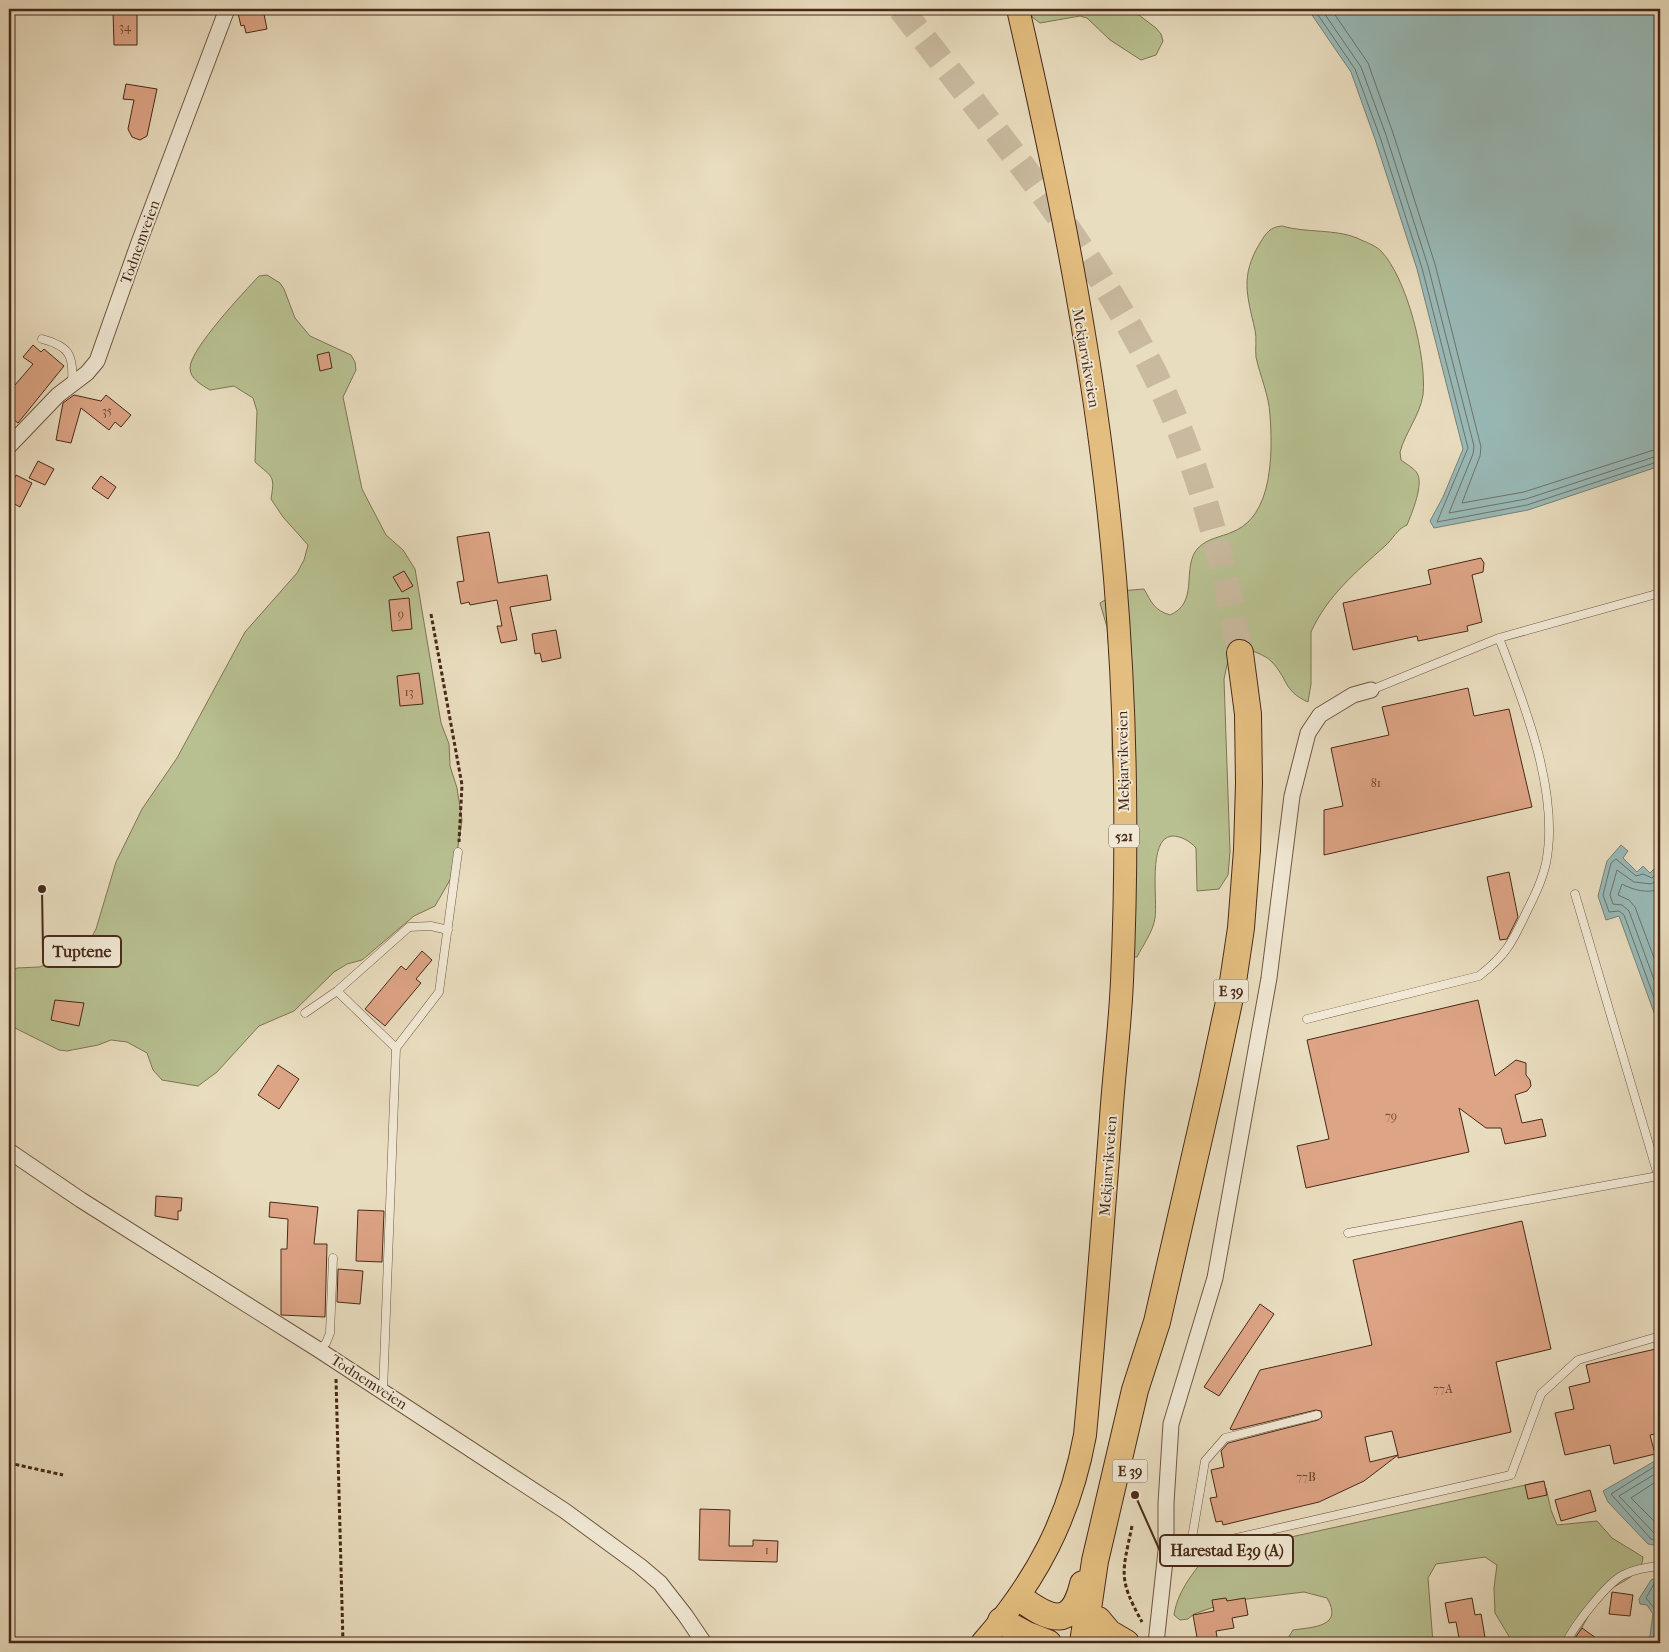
<svg xmlns="http://www.w3.org/2000/svg" width="1669" height="1652" font-family="'IM FELL French Canon',serif">
  <rect width="100%" height="100%" fill="#e9ddbf"/>
  <filter id="stains"><feTurbulence type="fractalNoise" baseFrequency=".004" numOctaves="4"/><feColorMatrix values="0 0 0 0 .2 0 0 0 0 .09 0 0 0 0 .02 0 0 0 .5 -.17"/></filter>
  <radialGradient id="worn" r=".72"><stop offset=".6" stop-color="#630" stop-opacity="0"/><stop offset="1" stop-color="#630" stop-opacity=".3"/></radialGradient>
  <path fill="#b8c091" stroke="#807454" d="M1030,9H1131L1156,28L1161,34L1163,41L1156,55L1141,60L1110,40L1087,18L1080,16L1040,23L1032,17Z
    M1282,226C1306,233 1336,229 1357,238C1365,242 1375,245 1381,251C1407,278 1427,358 1423,395C1420,415 1405,433 1400,452L1401,460C1406,464 1414,468 1417,473C1424,484 1412,513 1407,525C1397,529 1393,539 1385,546C1357,571 1327,596 1311,632V684L1308,702C1283,691 1288,678 1271,661C1265,655 1254,652 1246,648L1234,652L1227,665L1224,679L1230,852L1228,875L1219,889L1197,891L1196,848C1190,841 1181,836 1172,836C1147,838 1158,901 1155,918C1153,932 1143,945 1137,957H1128L1112,749V688L1107,627L1100,603L1120,591L1144,589C1152,603 1154,610 1170,615C1198,603 1183,572 1195,552C1211,528 1245,545 1263,498C1272,474 1272,441 1270,415C1269,395 1260,376 1256,357C1255,348 1257,339 1255,330C1247,295 1240,276 1260,243C1266,233 1270,227 1282,226Z
    M267,275L280,283L284,289L295,318L310,336L351,355L355,362L356,370L343,397L362,489L386,535L403,550L415,569L441,723L449,744L450,766L457,788L462,820L454,873L435,906L414,916L362,960L347,964L334,972L294,1011L259,1026L217,1072L198,1086L162,1080L153,1070L147,1053L127,1042L111,1040L98,1045L67,1051L59,1050L13,1027L9,1022V972L17,968L39,967L73,956L89,942L96,929L116,862L142,809L177,758L245,632L297,573L304,560L308,545L283,517L271,499C275,475 273,478 255,462L257,411L253,398L234,386L210,390C202,385 190,379 190,368C190,349 245,291 259,276Z
    M1539,1482L1546,1488L1551,1510L1557,1525L1597,1521L1612,1538L1643,1557C1642,1577 1619,1581 1606,1593C1591,1606 1583,1627 1574,1643H1513L1495,1613L1494,1588L1497,1565L1485,1557L1436,1564L1428,1578L1433,1643H1285L1293,1630C1313,1627 1344,1627 1327,1598L1304,1592L1231,1601L1194,1614L1188,1619L1180,1620L1174,1615C1178,1586 1202,1563 1218,1541L1240,1546L1255,1545Z"/>
  <path fill="#99bab8" stroke="#798078" d="M1313,9H1660V466L1528,510L1434,528L1430,521L1443,497L1463,449L1417,269L1375,139L1351,72L1312,15Z
    M1621,845L1628,851L1623,858L1637,872L1643,866L1650,873L1660,863V1029L1619,916L1606,920L1598,896L1607,861Z
    M1660,1458V1546L1648,1544L1608,1502L1603,1491Z
    M1660,1576V1643H1649L1653,1614L1647,1605L1640,1604L1639,1599L1651,1580Z"/>
  <g fill="none" stroke-linecap="round" stroke-linejoin="round">
    <path stroke="#707268" stroke-width="1" d="M1318,9V15L1355,69L1380,137L1422,268L1468,448L1437,522L1527,505L1660,461
      M1324,9V13L1361,67L1386,135L1428,266L1474,446L1473,454L1449,513L1526,499L1660,455
      M1331,9L1368,63L1393,133L1435,264L1481,447L1480,456L1462,503L1524,492L1660,448
      M1660,870L1652,878L1643,874L1636,876L1616,859L1611,863L1603,895L1609,912L1619,911L1624,915L1660,1014
      M1660,879L1651,884L1634,882L1617,870L1610,895L1613,904L1622,905L1629,911L1660,996
      M1660,889C1648,894 1633,890 1622,884L1618,895L1629,900L1635,907L1660,974
      M1660,1463L1611,1494L1651,1539L1660,1541
      M1660,1471L1619,1496L1654,1533L1660,1534
      M1660,1479L1631,1498L1660,1527
      M1654,1643L1658,1613L1646,1598L1654,1584L1660,1581"/>
  </g>
  <path fill="#dda485" stroke="#482918" fill-rule="evenodd" d="M237,9H263L267,29L246,33L244,25L241,26Z
    M113,10H137V45H114Z
    M126,84L157,89L147,136L140,140L132,137L128,129L134,100L123,99Z
    M33,345L41,352L44,349L64,366L18,423L9,416V380L15,385L33,364L23,357Z
    M329,352L332,368L320,371L317,355Z
    M74,395L101,401L106,395L131,415L121,427L115,422L109,430L81,408L71,443L56,440L63,403Z
    M38,461L54,469L45,485L29,478Z
    M16,475L32,483L20,507L9,501V476L14,479Z
    M101,476L116,487L108,499L92,488Z
    M489,532L498,583L547,575L551,600L510,607L517,640L501,643L497,626H502L497,600L470,605L469,602L461,604L457,582L464,581L457,537Z
    M1481,558L1484,563L1483,572L1472,575L1482,622L1467,626L1468,631L1418,641L1417,636L1353,650L1343,603L1431,584L1428,570Z
    M404,571L413,586L402,592L393,577Z
    M409,598L412,629L392,631L389,600Z
    M556,630L561,658L542,662L540,653L535,654L532,634Z
    M419,673L423,704L400,706L397,676Z
    M1468,688L1474,716L1509,709L1532,807L1324,855V810L1343,806L1331,748L1389,735L1382,707Z
    M1509,872L1518,917L1507,939L1500,940L1487,877Z
    M422,951L432,960L416,979L421,983L385,1026L365,1009L401,966L406,970Z
    M55,1000L84,1003L79,1026L51,1020Z
    M1478,1000L1495,1076L1516,1060L1526,1063V1075L1530,1080L1531,1086L1527,1091L1515,1095L1522,1123L1542,1119L1546,1136L1505,1144L1501,1128H1486L1459,1108L1469,1152L1306,1188L1297,1146L1329,1139L1307,1040Z
    M278,1065L299,1079L279,1109L258,1095Z
    M156,1196L182,1198L181,1211H178V1220L155,1216Z
    M270,1202L318,1207L314,1244H327L325,1317L281,1315V1249H287L288,1219L269,1217Z
    M358,1210L384,1211L382,1262L356,1261Z
    M1522,1221L1551,1349L1496,1362L1511,1432L1398,1458V1455L1364,1481L1319,1502L1223,1525L1222,1521L1216,1522L1210,1498L1217,1497L1211,1470L1224,1467L1221,1451L1228,1443L1318,1420L1322,1417L1321,1411L1316,1410L1233,1430L1230,1429L1260,1370L1372,1345L1353,1260ZM1392,1431L1398,1455L1370,1462L1365,1437Z
    M338,1269L363,1271L360,1304L337,1302Z
    M1260,1304L1274,1314L1219,1396L1204,1387Z
    M1660,1348V1433L1650,1435L1655,1454L1614,1464L1610,1445L1565,1455L1555,1413L1574,1409L1569,1387L1590,1382L1586,1365Z
    M1544,1481L1547,1495L1528,1499L1525,1485Z
    M1590,1490L1596,1511L1561,1521L1555,1500Z
    M700,1509L730,1510L729,1546H753V1540L778,1541L777,1562L699,1560Z
    M1612,1592L1633,1595L1630,1616L1609,1614Z
    M1226,1598L1227,1601L1245,1598L1248,1615L1232,1618L1234,1628L1216,1631L1218,1643H1198L1193,1615L1214,1611L1212,1600Z
    M1472,1598L1475,1615L1481,1614L1486,1643H1460L1456,1622L1449,1623L1445,1603Z
    M1582,1628L1603,1643H1582L1575,1638Z"/>
  <g fill="none" stroke-linecap="round" stroke-linejoin="round">
    <path stroke="#c9b99e" stroke-width="26" stroke-dasharray="26 13" stroke-linecap="butt" d="M901,9C986,120 1078,228 1144,353C1194,447 1222,549 1240,653"/>
    <g stroke="#705642" stroke-width="9">
      <path id="lane" d="M42,339C69,346 74,355 72,383
        M1371,690L1499,638L1660,593
        M1575,894L1660,1182
        M337,991L396,1048
        M305,1013L337,991L409,927L431,926L448,930
        M1307,1019L1479,976C1506,955 1512,943 1526,913C1534,897 1542,881 1546,863C1560,793 1524,703 1499,638
        M1348,1233L1658,1176
        M319,1350L326,1343L330,1333L333,1258
        M383,1391L396,1048L439,992L458,852
        M1188,1549L1193,1532L1205,1461L1225,1438L1317,1415
        M1166,1551L1188,1549L1511,1475L1541,1394L1578,1360L1660,1336
        M1566,1643C1574,1626 1606,1584 1623,1575C1635,1569 1647,1567 1660,1566"/>
    </g>
    <g stroke="#705642" stroke-width="17">
      <path id="street" d="M9,446L58,395L87,373L97,361L138,245L227,9
        M9,1151L81,1200L319,1350L565,1511L640,1566L660,1583L685,1615L704,1643
        M1156,1643L1166,1551V1503L1171,1424L1215,1278L1269,978L1292,796L1308,733L1320,715L1353,695L1371,690"/>
    </g>
    <g stroke="#482918" stroke-width="24">
      <path id="primary" d="M982,1643C1037,1580 1070,1517 1085,1435C1095,1329 1103,1224 1111,1118C1114,1073 1120,1027 1122,981C1128,847 1126,711 1115,578C1099,386 1061,195 1018,9"/>
    </g>
    <g stroke="#482918" stroke-width="28">
      <path id="highway" d="M1020,1598C1050,1620 1072,1630 1083,1584
        M1098,1620L1109,1633L1126,1643
        M1001,1621L1025,1634L1048,1643
        M1083,1643L1095,1561L1135,1390L1157,1322L1211,1086L1232,988L1241,928L1247,850L1249,783L1248,714L1240,653"/>
    </g>
    <path stroke="#482918" stroke-width="3" stroke-dasharray="4 2.5" stroke-linecap="butt" d="M431,614L462,785L459,842
      M336,1379L343,1643
      M9,1463L63,1475
      M1132,1526C1122,1574 1118,1578 1142,1622"/>
    <use href="#lane" stroke="#f1e9d5" stroke-width="8"/>
    <use href="#street" stroke="#f1e9d5" stroke-width="15"/>
    <use href="#primary" stroke="#e4be80" stroke-width="22"/>
    <use href="#highway" stroke="#e4be80" stroke-width="26"/>
  </g>
  <g text-anchor="middle" stroke-width="4" stroke-linejoin="round" paint-order="stroke">
    <g font-size="12" fill="#6d4833">
      <text x="125" y="31">34</text>
      <text x="107" y="415">35</text>
      <text x="401" y="618">9</text>
      <text x="409" y="696">13</text>
      <text x="1376" y="787">81</text>
      <text x="1391" y="1120">79</text>
      <text x="1443" y="1393">77A</text>
      <text x="1306" y="1481">77B</text>
      <text x="767" y="1554">1</text>
    </g>
    <g fill="#f1e9d5" stroke="#7b6351" stroke-width="1">
      <rect x="1109" y="824.5" width="30" height="23" rx="4"/>
      <rect x="1213.5" y="979.5" width="35" height="23" rx="4"/>
      <rect x="1112.5" y="1459.5" width="35" height="23" rx="4"/>
    </g>
    <g font-size="14" font-weight="bold" fill="#482918">
      <text x="1124" y="841">521</text>
      <text x="1231" y="996">E 39</text>
      <text x="1130" y="1476">E 39</text>
    </g>
    <g font-size="15" fill="#482918" stroke="#f1e9d5">
      <text transform="translate(140 242) rotate(-70)" y="5">Todnemveien</text>
      <text transform="translate(1086 358) rotate(80)" y="5">Mekjarvikveien</text>
      <text transform="translate(1123 761) rotate(-91)" y="5">Mekjarvikveien</text>
      <text transform="translate(1108 1166) rotate(-86)" y="5">Mekjarvikveien</text>
      <text transform="translate(369 1382) rotate(33)" y="5">Todnemveien</text>
    </g>
  </g>
  <path fill="none" stroke="#482918" stroke-width="2" d="M42 889L43 952M1135 1495L1160 1551"/>
  <g fill="#482918" stroke="#f1e9d5" stroke-width="2">
    <circle cx="42" cy="889" r="5"/>
    <circle cx="1135" cy="1495" r="5"/>
  </g>
  <g fill="#f1e9d5" stroke="#482918" stroke-width="2">
    <rect x="43" y="936" width="78" height="31" rx="5"/>
    <rect x="1160" y="1535" width="133" height="31" rx="5"/>
  </g>
  <g font-size="16" text-anchor="middle" font-weight="bold" fill="#482918">
    <text x="82" y="957">Tuptene</text>
    <text x="1227" y="1556">Harestad E39 (A)</text>
  </g>
  <rect width="1669" height="1652" fill="none" stroke="#e9ddbf" stroke-width="30"/>
  <rect x="10" y="10" width="1649" height="1632" fill="none" stroke="#482918" stroke-width="2.5"/>
  <rect x="15" y="15" width="1639" height="1622" fill="none" stroke="#482918"/>
  <rect width="100%" height="100%" filter="url(#stains)"/>
  <rect width="100%" height="100%" fill="url(#worn)"/>
</svg>
